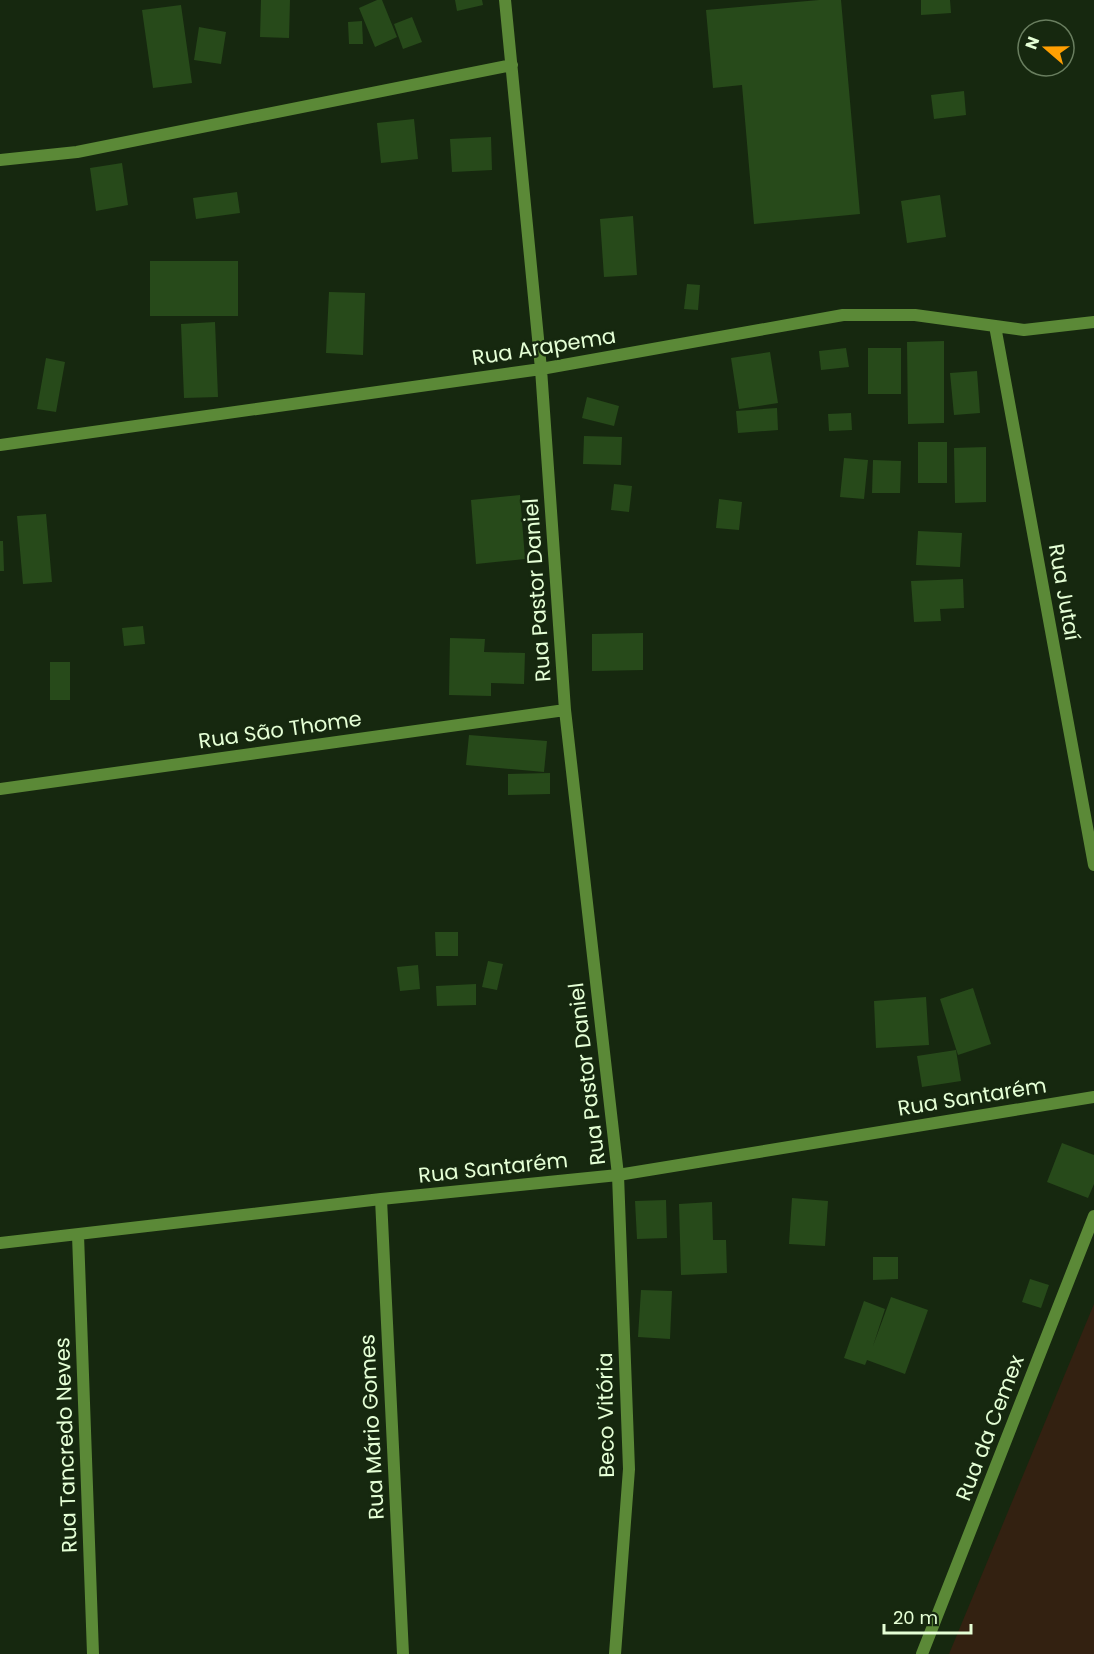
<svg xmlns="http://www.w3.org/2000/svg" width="1094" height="1654" font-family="Poppins,sans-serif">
  <rect width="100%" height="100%" fill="#16280f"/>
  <path fill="#332111" d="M1094,1304V1654H949Z"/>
  <path fill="#274a1a" d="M261,0H290L289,38L260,37Z
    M377,0H382L397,37L375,47L359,8Z
    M455,0H482L483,5L457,11Z
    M819,0H841L860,214L754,224L742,85L713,88L706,10Z
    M921,0H950L951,13L921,15Z
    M181,5L192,83L153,88L142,10Z
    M412,17L422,42L403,49L394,24Z
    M362,21L363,44H349L348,22Z
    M199,27L226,32L221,64L194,60Z
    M964,91L966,115L934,119L931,95Z
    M414,119L418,159L381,163L377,123Z
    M491,137L492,170L452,172L450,139Z
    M122,163L128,205L96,211L90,168Z
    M237,192L240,213L196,219L193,198Z
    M940,195L946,237L907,243L901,201Z
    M633,216L637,275L604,277L600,219Z
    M150,261H238V316H150Z
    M687,284L700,285L698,310L684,309Z
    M329,292L365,293L363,355L326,353Z
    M215,322L218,397L184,398L181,324Z
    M944,341V423L908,424L907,342Z
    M846,348L849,367L821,370L819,351Z
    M868,348H901V394H868Z
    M770,352L778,403L739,409L731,358Z
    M46,358L65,362L56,412L37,409Z
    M977,371L980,413L954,415L950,373Z
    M587,397L619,406L614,426L582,418Z
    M777,408L778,430L738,433L736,411Z
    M851,413L852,430L829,431L828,414Z
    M584,436L622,437L621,465L583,464Z
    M918,442H947V483H918Z
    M986,447V502L955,503L954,448Z
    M844,458L868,460L864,499L840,497Z
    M873,460L901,461L900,493H872Z
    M614,484L632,486L629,512L611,510Z
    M520,495L525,559L476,564L471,500Z
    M719,499L742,502L739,530L716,528Z
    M46,514L52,582L23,584L17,516Z
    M918,531L962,533L960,567L916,565Z
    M0,541H3L4,571H0Z
    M963,579L964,608L940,609L941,621L914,622L911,581Z
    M143,626L145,644L124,646L122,628Z
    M643,633V670L592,671V634Z
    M450,638L485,639L484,652L525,653L524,684L491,683V696L449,695Z
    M50,662H70V700H50Z
    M469,735L547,741L544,772L466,765Z
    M550,773V794L508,795V774Z
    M435,932H458V956H436Z
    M488,961L503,964L497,990L482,987Z
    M418,965L420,989L400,991L397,967Z
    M476,984V1005L437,1006L436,986Z
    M973,988L991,1044L958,1055L940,999Z
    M926,997L929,1045L876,1048L874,1001Z
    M956,1050L961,1081L922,1087L917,1056Z
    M1062,1143L1094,1155V1184L1088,1198L1047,1182Z
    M792,1198L828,1201L825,1246L789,1244Z
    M666,1200L667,1238L637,1239L635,1201Z
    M712,1202L713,1240H726L727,1273L681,1275L679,1204Z
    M873,1257H898V1279L873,1280Z
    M1030,1279L1049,1285L1041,1308L1022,1302Z
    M641,1290L672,1291L670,1339L638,1337Z
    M891,1297L928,1310L905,1374L867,1360L865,1365L844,1358L864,1301L885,1309L873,1346Z"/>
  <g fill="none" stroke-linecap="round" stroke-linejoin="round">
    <path stroke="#5b8937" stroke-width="12" d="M505,0L541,369L565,710L618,1175L629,1469L615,1654
      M0,160L77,152L512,65
      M995,326L1094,865
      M0,445L541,369L843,315H915L1024,330L1094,322
      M0,789L565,710
      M381,1199L403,1654
      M78,1235L93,1654
      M0,1243L381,1199L618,1175L1094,1097
      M922,1654L1094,1216"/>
  </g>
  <g text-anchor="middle" stroke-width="5" stroke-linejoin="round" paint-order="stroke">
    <g font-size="21" fill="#e5ffd6" stroke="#16280f">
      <text transform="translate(544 347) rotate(-9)" y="7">Rua Arapema</text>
      <text transform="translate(537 590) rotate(-94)" y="7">Rua Pastor Daniel</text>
      <text transform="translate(1064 592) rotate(80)" y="7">Rua Jutaí</text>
      <text transform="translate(280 730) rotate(-8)" y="7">Rua São Thome</text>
      <text transform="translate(587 1074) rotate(-97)" y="7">Rua Pastor Daniel</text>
      <text transform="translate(972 1097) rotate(-9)" y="7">Rua Santarém</text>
      <text transform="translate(493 1168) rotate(-6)" y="7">Rua Santarém</text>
      <text transform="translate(606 1415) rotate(-91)" y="7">Beco Vitória</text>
      <text transform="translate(372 1427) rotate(-93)" y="7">Rua Mário Gomes</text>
      <text transform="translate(990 1428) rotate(-69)" y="7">Rua da Cemex</text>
      <text transform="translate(66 1445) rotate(-92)" y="7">Rua Tancredo Neves</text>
    </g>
  </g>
  <g transform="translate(1046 48) rotate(290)"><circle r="28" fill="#16280f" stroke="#697e5f" stroke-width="1.5"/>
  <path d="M0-4.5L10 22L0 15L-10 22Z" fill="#ff9f02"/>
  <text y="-9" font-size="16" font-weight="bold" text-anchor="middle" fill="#e5ffd6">N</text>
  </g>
  <path d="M884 1624v9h87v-9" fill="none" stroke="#e5ffd6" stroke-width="3"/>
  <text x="893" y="1624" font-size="18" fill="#e5ffd6" stroke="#16280f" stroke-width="4.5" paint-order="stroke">20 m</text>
</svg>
